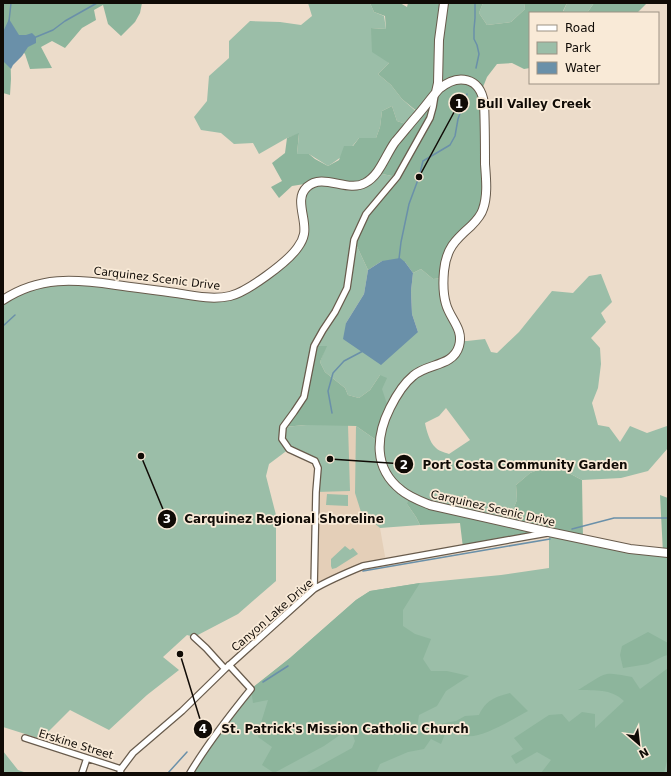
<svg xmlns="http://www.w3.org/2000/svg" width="671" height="776" font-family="'DejaVu Sans',sans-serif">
  <rect width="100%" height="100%" fill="#ecdcca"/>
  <path fill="#e4cfb8" d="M306,425L356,426V443L361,512L380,528L386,562L363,566L314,589L318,468Z"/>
  <path fill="#9bbea8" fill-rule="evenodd" d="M308,3H370L374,12L384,16L386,29L371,28L389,63L378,74L391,85L402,99L419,114L409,125L397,121L392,106L382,111L380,127L376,138H359C350,150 340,159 328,166L309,154H297L299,134L287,138L259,154L253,143L234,144L221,133L201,130L194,117L207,101L209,76L229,58V41L250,21L280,22L301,25L312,16Z
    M483,3H524L525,9L511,22L487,25L479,13Z
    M567,3H594L587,13H566L563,12Z
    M377,173L397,177L354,240L368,270L364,294L346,323L418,332L412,314L411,291L413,273L421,269L433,279L444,278V287L460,341H467L485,339L491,352L497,353L519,332L552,291L573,293L589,276L601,274L612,302L601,313L606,322L591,338L600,348L601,364L598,388L592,403L598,425L609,427L620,442L630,426L647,433L667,426L668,448L648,471L621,478L582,480L565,471L543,468L530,473L516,485L517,500L507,523L407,504L416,517L420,525L380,528L361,512L355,493L356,426L379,442L382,389L380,375L370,390L359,398L348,395L345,388L325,372L320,362L326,346L304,397L284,427L306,425H348L350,491L316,492L318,468L315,461L289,449L269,464L266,476L276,515V581L238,614L194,637L187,635L163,657L179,670L147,695L109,730L70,710L41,739L3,727V300L55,281L203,297L238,294L298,247L304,220L306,188ZM446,408L470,440L449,454C444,452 438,451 435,447C430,443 426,429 425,423L439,416Z
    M327,494L348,495V506L326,505Z
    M549,532L668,553V773H190L251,689L290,658L356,600L370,591L420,583L501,575L549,568Z
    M345,546L350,550L353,548L358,554L336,568L332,569L331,566V559Z
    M3,751L18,770L27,773H3Z"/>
  <path fill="#8db59c" d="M3,3H142L140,13L135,22L121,36L108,24L103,5L94,10L96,20L82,28L65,48L52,41L41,47L52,68L30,69L25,54L10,38L11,79L10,95L3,93Z
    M370,3H400L407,7L408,3H483L479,13L487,25L511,22L525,9L524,3H567L563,11L566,13H530V68L524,69L512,63L497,64L487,77L481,92L485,204L453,243L444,278L433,279L421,269L413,273L405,262L382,261L368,270L354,240L366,214L397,177L377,173L365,183L317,182L292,186L279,198L271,187L282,181L272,163L285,153L287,138L299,133L297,154H309L315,159L328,166L339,160L344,146H353L359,138H376L380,127L382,111L392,106L397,121L409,125L419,113L402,99L391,85L378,74L389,63L372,52L371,28L386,29L385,16L374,12Z
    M594,3H647L637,13H587Z
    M314,346H327L320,362L325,372L345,388L348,395L359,398L370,390L380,375L387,378L382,389L389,410L379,442L356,426L306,425L283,427L304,397Z
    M543,468L565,471L582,480L583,539L549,532L463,548L460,523L420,525L416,517L407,504L410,496L507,523L517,500L516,485L530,473Z
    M660,495L668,498V553H663Z
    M420,583L403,610V626L415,634L431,639L423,659L431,671H447L469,676L446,691L437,706L419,715L416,735L435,725L456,721L465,716L479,715C486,700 495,697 510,693L528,711C513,719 482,739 465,736C459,735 453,731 447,729L441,744L431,739L424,749L408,752L380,764L376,773H304L314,769L352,748L355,741L350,728L324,746L274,773L262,765L272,747L258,737L260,726L268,700L253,703L251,689L290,658L356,600L370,591Z
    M648,632L668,643V655L664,656L648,664L623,668L620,655L622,646Z
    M668,668V757L664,773H541L551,760L537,752L516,764L511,756L523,749L514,738L549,715L562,714L569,722L582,712L595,714V728L624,701C610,688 596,691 578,690C585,686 600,675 607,674C615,673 624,676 632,677L640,689Z"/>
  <path fill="#6a90a9" d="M9,19L19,35H26L32,33L36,37V43L28,47L22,56L13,65L11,69L3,61V32Z
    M400,258L405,262L413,273L411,291L412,314L418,332L381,365L343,339L346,323L364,294L368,270L382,261Z"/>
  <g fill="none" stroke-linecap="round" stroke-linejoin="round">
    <path stroke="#6a90a9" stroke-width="1.5" d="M475,3V18L474,29V39L477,45L479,54L476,68
      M9,21L11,3
      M36,37L53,30L65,21L97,3
      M399,259L401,242L409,204L419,177L423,161L450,145L455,136L458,119L467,94
      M3,326L15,315
      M332,413L328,391L333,373L344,361L363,351
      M572,529L614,518H668
      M363,571L497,548L550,539
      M263,682L288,666
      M168,773L187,752"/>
    <g stroke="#685b4c" stroke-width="8">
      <path id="street" d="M314,589L316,492L318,468L315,461L289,449L282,439L283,427L294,412L304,397L314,346L323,330L335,312L347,288L354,240L366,214L397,177L430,118L433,107L435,95
        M194,637L206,648L225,669
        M25,738L121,769
        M82,773L87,758
        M120,773L121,769L133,753L182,711L225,669L314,589C329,580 346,573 363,566L547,533
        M190,773C208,743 229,716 251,689L229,665"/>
    </g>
    <g stroke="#685b4c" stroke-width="10">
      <path id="secondary" d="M436,92L438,83L439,40L444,3
        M3,300C39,276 75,279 116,285C136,288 156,290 176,293C194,296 213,300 230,296C247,292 288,262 298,247C301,243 303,239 304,234C307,219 294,199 307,187C323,172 347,193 365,183C380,175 385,156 395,142C402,134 409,125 416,117C424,108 431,98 439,89C458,73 480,77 484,103C485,123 485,144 485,164C486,178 488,195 483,209C481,216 476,221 471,226C455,240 446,249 444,271C443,282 443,294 446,304C450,319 464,329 459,346C453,367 427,363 413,376C403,384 396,396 390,408C376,436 373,468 401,490C409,497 420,501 430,505L549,532L630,549L668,553"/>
    </g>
    <use href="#street" stroke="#fff" stroke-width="5.5"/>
    <use href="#secondary" stroke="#fff" stroke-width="8"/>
  </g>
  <g text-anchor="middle" stroke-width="3.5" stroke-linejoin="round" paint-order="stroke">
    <g font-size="11" fill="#100b06" stroke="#f9ead7">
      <text transform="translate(157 278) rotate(7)" y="4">Carquinez Scenic Drive</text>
      <text transform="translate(493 508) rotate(13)" y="4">Carquinez Scenic Drive</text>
      <text transform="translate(272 615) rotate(-41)" y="4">Canyon Lake Drive</text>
      <text transform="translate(76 744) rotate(17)" y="4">Erskine Street</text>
    </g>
  </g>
  <path fill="none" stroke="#100b06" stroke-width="1.5" d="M419 177L459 103M330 459L404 464M141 456L167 519M180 654L203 729"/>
  <g fill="#100b06" stroke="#f9ead7" stroke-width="1.5">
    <circle cx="419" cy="177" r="4"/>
    <circle cx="330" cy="459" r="4"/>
    <circle cx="141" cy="456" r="4"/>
    <circle cx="180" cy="654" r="4"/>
    <circle cx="459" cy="103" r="10"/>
    <circle cx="404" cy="464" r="10"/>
    <circle cx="167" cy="519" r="10"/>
    <circle cx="203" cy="729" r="10"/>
  </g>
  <g font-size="12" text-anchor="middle" font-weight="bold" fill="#fff">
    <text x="459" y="108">1</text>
    <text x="404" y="469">2</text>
    <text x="167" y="523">3</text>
    <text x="203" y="733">4</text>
  </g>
  <g font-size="12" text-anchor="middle" font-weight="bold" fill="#100b06" stroke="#f9ead7" stroke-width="3.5" stroke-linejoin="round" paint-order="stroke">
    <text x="534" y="108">Bull Valley Creek</text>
    <text x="525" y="469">Port Costa Community Garden</text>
    <text x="284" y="523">Carquinez Regional Shoreline</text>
    <text x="345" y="733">St. Patrick's Mission Catholic Church</text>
  </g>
  <rect width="671" height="776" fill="none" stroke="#100b06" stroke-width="8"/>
  <rect x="529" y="12" width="130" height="72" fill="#f9ead7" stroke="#9c9183"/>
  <rect x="537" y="25" width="20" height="6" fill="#ffffff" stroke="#9c9183"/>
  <text x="565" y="32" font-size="12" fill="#100b06">Road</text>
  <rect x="537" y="42" width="20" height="12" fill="#9bbea8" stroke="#9c9183"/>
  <text x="565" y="52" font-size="12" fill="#100b06">Park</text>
  <rect x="537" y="62" width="20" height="12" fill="#6a90a9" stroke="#9c9183"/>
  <text x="565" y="72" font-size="12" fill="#100b06">Water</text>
  <g transform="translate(639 744) rotate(152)" stroke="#f9ead7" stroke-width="3" paint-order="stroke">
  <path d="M0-3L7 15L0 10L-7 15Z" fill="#100b06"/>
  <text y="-6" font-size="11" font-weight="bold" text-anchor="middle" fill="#100b06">N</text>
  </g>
</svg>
